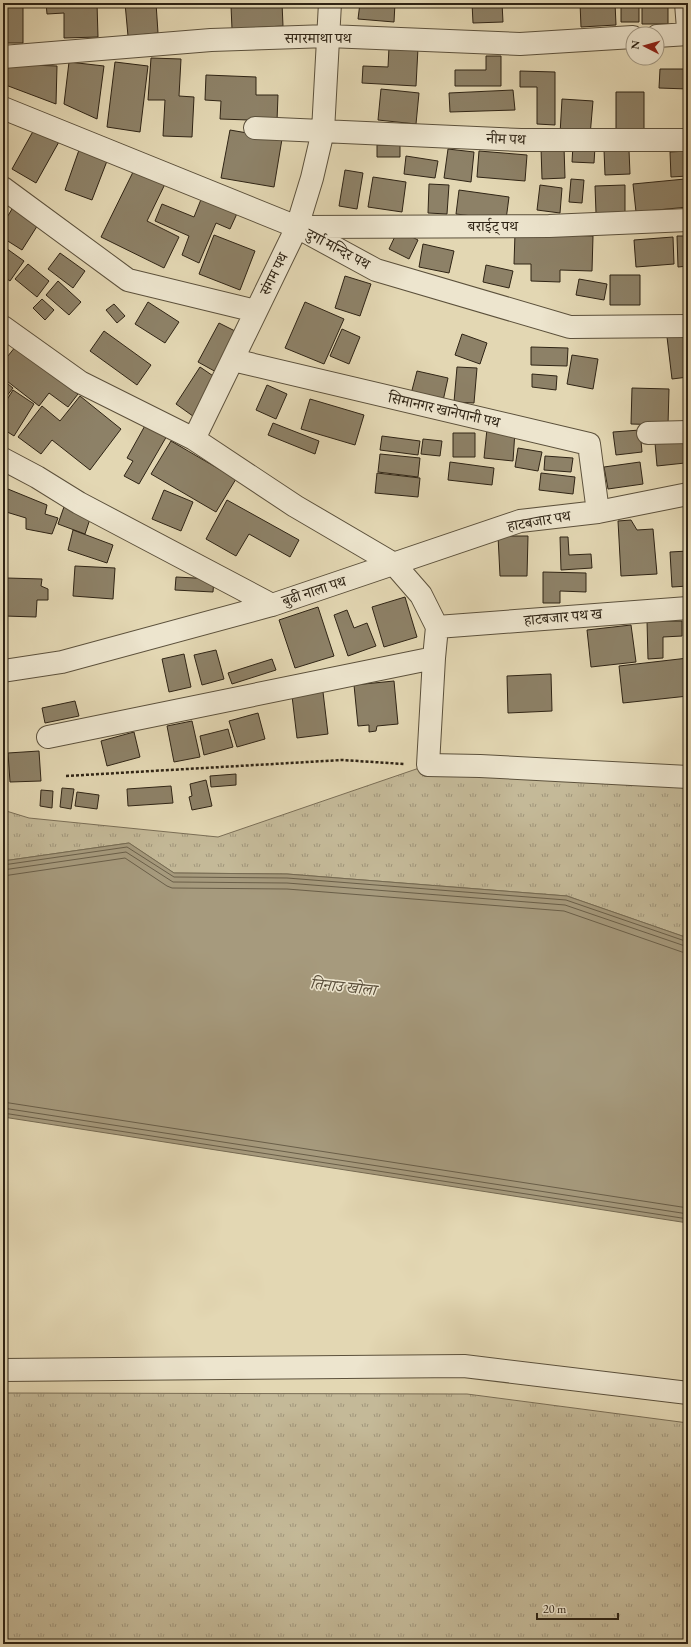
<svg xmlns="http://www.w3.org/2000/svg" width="691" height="1647" font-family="'EB Garamond','Noto Serif Devanagari',serif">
  <defs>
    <pattern id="grass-tufts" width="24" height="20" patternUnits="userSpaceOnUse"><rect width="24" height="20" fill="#c4b998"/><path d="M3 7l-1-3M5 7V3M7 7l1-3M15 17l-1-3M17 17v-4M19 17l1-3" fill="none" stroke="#a0967b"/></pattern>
  </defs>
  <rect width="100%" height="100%" fill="#e3d7b3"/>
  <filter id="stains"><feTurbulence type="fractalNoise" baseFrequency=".005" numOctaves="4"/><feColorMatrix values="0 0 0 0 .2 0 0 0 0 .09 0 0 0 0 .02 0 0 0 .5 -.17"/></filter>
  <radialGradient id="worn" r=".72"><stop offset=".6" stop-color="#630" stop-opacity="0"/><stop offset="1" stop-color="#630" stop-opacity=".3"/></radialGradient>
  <path fill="url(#grass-tufts)" stroke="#7a6e56" d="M428,765L688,777V938L567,896L287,874L174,873L129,843L3,861V810L29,818L218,837Z
    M3,1393L467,1394L688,1423V1644H3Z"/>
  <path fill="#a69a7d" stroke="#766b53" d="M129,843L174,873L287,874L567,896L688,938V1223L3,1117V861Z"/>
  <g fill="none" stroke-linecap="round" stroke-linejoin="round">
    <path stroke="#6a5f49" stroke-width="1" d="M3,865L127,847L174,877L287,878L566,900L688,942
      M3,870L126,852L173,882L287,883L565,905L688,947
      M3,876L125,858L167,886L172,888L287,889L564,911L682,952L688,953
      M3,1102L688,1208
      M3,1108L688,1214
      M3,1113L688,1219"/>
  </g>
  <path fill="#8d8167" stroke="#2f2415" d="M3,3H23V43H3Z
    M46,3H97L98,37L64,38V13L47,14Z
    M125,3H156L158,33L128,36Z
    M245,3H282L283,26L232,29L231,6L246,5Z
    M360,3H395L394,22L358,19Z
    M472,3H502L503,22L473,23Z
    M580,3H615L616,25L581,27Z
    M621,3H639V22H621Z
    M642,3H668V24H642Z
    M389,47L418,48L416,86L362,83L363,66L388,67Z
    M486,56H501V86H455V70H486Z
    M151,58L181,59L179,96L194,97L192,137L163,136L165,100H148Z
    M69,62L104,66L97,119L64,104Z
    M115,62L148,66L140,132L107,127Z
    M3,64L57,66L56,104L3,84Z
    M660,69H688V89L659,88Z
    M520,71L555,72V125L537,124V87H520Z
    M206,75L256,77V95H278L277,121L220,119L221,101L205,100Z
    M381,89L419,93L416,124L378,120Z
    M513,90L515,110L450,112L449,93Z
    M616,92H644V130H616Z
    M562,99L593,101L590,136L560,134Z
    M36,126L60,140L36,183L12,169Z
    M230,130L282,139L274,187L221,178Z
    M377,145H400V157H377Z
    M573,145L595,147L594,163L572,162Z
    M564,147L565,178L542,179L541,148Z
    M448,149L474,152L471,182L444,178Z
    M79,150L107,161L92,200L65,190Z
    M604,150H629L630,174L605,175Z
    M479,151L527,155L525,181L477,177Z
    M688,151V176L671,177L670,152Z
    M406,156L438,161L435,178L404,174Z
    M136,166L166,182L147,221L179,237L164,268L101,237Z
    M345,170L363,173L357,209L339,206Z
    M373,177L406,182L402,212L368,207Z
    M571,179L584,180L582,203L569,202Z
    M685,179L688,207L636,212L633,184Z
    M429,184L449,185L447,214L428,213Z
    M540,185L562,188L560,213L537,210Z
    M625,185V212L596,213L595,186Z
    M459,190L509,197L506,220L456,214Z
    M204,192L240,207L230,229L216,223L199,263L182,255L189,236L155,221L162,204L194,217Z
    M15,204L41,220L22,250L3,238V224Z
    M398,230L418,240L409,259L389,249Z
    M515,233L593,236L592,271L560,270V282L531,281V264H514Z
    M214,235L255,251L240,290L199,274Z
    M677,236H688V266L678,267Z
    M673,237L674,264L636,267L634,240Z
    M423,244L454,251L449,273L419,267Z
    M3,246L24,261L10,281L3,276Z
    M60,253L85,271L73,288L48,269Z
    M28,264L49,281L37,297L15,279Z
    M486,265L513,271L509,288L483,282Z
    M610,275H640V305H610Z
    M345,276L371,284L360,316L335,308Z
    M579,279L607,284L604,300L576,295Z
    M58,281L81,302L69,315L46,295Z
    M42,299L54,310L45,320L33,308Z
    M148,302L179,322L165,343L135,324Z
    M305,302L344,319L324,364L285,348Z
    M114,304L125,316L117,323L106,310Z
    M219,323L239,333L218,373L198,362Z
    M342,329L360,337L349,364L330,356Z
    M104,331L151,365L137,385L90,351Z
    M462,334L487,343L480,364L455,355Z
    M688,334V377L672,379L667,337Z
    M16,346L78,394L68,407L49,393L39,406L3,378V362Z
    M531,347L568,348L567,366L531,365Z
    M572,355L598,359L593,389L567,384Z
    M200,367L222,382L197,419L176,404Z
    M457,367L477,368L474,403L454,402Z
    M417,371L448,378L443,401L411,394Z
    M532,374L557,376L556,390L532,387Z
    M3,380L13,388L3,401Z
    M267,385L287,394L276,419L256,410Z
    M632,388L669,389L668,425L631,424Z
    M13,390L34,404L14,436L3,429V406Z
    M80,396L121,429L90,470L52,440L41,454L18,437L42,406L60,421Z
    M310,399L364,415L355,445L301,429Z
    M147,422L168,434L139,484L124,476L133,461L127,458Z
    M273,423L319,441L315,454L268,435Z
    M487,429L515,431L513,461L484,458Z
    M640,430L642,452L616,455L613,432Z
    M453,433H475V457H453Z
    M382,436L420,441L418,455L380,450Z
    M423,439L442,441L440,456L421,454Z
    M683,440L685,463L657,466L655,443Z
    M171,441L236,479L216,512L151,474Z
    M518,448L542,452L538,471L515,467Z
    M380,454L420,458L418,477L378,472Z
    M545,456L573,458L571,472L544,470Z
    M450,462L494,468L492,485L448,480Z
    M640,462L643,484L608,489L604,467Z
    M377,473L420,478L418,497L375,493Z
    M541,473L575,477L573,494L539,490Z
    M3,487L47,505L45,514L58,518L52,534L26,529V518L3,511Z
    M164,490L193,502L181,531L152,519Z
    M227,500L299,540L290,557L249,534L236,556L206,539Z
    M65,504L92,513L85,534L58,524Z
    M631,520L637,530L653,529L657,574L621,576L618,521Z
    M73,530L113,545L107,563L68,550Z
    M498,536H528L527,576H500Z
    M560,537H568L569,555L591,554L592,568L561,570Z
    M688,551V586L672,587L670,552Z
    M75,566L115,568L113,599L73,596Z
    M543,572L586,573V592L560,591V603H543Z
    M176,577L214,579L213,592L175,590Z
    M7,578L42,579L41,586L48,589V600H37L36,617L5,616Z
    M405,597L417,637L384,647L372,607Z
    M318,607L334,656L295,668L279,620Z
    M347,610L354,628L367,623L376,646L348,656L334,615Z
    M647,621H682V636L663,637V658L648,659Z
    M631,625L636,662L591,667L587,630Z
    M216,650L224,679L202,685L194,655Z
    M184,654L191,687L169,692L162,659Z
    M688,658V696L623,703L619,666Z
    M272,659L276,670L232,684L228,673Z
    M551,674L552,711L508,713L507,676Z
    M394,681L398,724L377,726L376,731L369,732V725L358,726L354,685Z
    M323,692L328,734L297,738L292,696Z
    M75,701L79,716L45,723L42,708Z
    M258,713L265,739L237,747L229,721Z
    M192,721L200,757L174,762L167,726Z
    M228,729L233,747L204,755L200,736Z
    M134,732L140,757L107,766L101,741Z
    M39,751L41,781L10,782L8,753Z
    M236,774V785L211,787L210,776Z
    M206,780L212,806L192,810L189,797L192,796L190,784Z
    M171,786L173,803L128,806L127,789Z
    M62,788L74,789L71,809L60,807Z
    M41,790L53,791L52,808L40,806Z
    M77,792L99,795L97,809L75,806Z"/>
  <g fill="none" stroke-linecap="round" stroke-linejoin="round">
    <g stroke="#5c513c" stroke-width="24">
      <path id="minor" d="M686,3L688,29
        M657,36L688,34
        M3,57L211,40L328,36L520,44L633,37
        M3,108L297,227L376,270L570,327L688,326
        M255,128L521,140H688
        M3,188L128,280L256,311
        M299,227L549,226L688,220
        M3,327L80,382L194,439L295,506L394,564L421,595L437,627L434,658L428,765L480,766L688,777
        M233,360L589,444L598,512
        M648,433L688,432
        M194,439L297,227L312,178L323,131L330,3
        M3,459L37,477L79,503L272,605
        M437,627L688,608
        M3,671L62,662L272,605L520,521L598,512L688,494
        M48,737L434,658
        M3,1370L464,1366L688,1393"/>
    </g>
    <path stroke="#2f2415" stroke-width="2.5" stroke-dasharray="3 2" stroke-linecap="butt" d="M66,776L342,760L404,764"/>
    <use href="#minor" stroke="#ede5ce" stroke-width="22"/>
  </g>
  <g text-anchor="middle" stroke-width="3" stroke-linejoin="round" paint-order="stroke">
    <g font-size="15" fill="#2f2415" stroke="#ede5ce">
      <text x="318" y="43">सगरमाथा पथ</text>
      <text transform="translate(506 139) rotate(2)" y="5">नीम पथ</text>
      <text x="493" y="231">बराईट् पथ</text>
      <text transform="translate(338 249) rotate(28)" y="5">दुर्गा मन्दिर पथ</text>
      <text transform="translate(274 274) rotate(-64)" y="5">संगम पथ</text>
      <text transform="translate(444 410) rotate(13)" y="5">सिमानगर खानेपानी पथ</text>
      <text transform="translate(539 521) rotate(-10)" y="5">हाटबजार पथ</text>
      <text transform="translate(314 591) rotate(-18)" y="5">बुढी नाला पथ</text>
      <text transform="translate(563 617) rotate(-5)" y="5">हाटबजार पथ ख</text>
    </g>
    <g font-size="16" font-style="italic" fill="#594d39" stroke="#ede5ce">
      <text transform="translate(343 986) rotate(6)" y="6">तिनाउ खोला</text>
    </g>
  </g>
  <rect width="691" height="1647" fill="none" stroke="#e3d7b3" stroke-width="16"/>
  <rect x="4" y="4" width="683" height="1639" fill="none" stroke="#2f2415" stroke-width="2"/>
  <rect x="8" y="8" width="675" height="1631" fill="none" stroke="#2f2415"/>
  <g transform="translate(645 46) rotate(276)"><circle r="19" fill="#ede5ce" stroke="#a19884"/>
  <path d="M0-3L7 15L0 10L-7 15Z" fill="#8f2418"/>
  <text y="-6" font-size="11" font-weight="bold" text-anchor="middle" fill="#2f2415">N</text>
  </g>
  <path d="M537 1613v6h81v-6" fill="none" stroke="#2f2415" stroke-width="2"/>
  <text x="543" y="1613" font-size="12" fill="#2f2415" stroke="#ede5ce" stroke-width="3" paint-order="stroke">20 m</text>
  <rect width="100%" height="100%" filter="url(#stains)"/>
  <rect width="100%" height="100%" fill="url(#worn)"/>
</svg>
